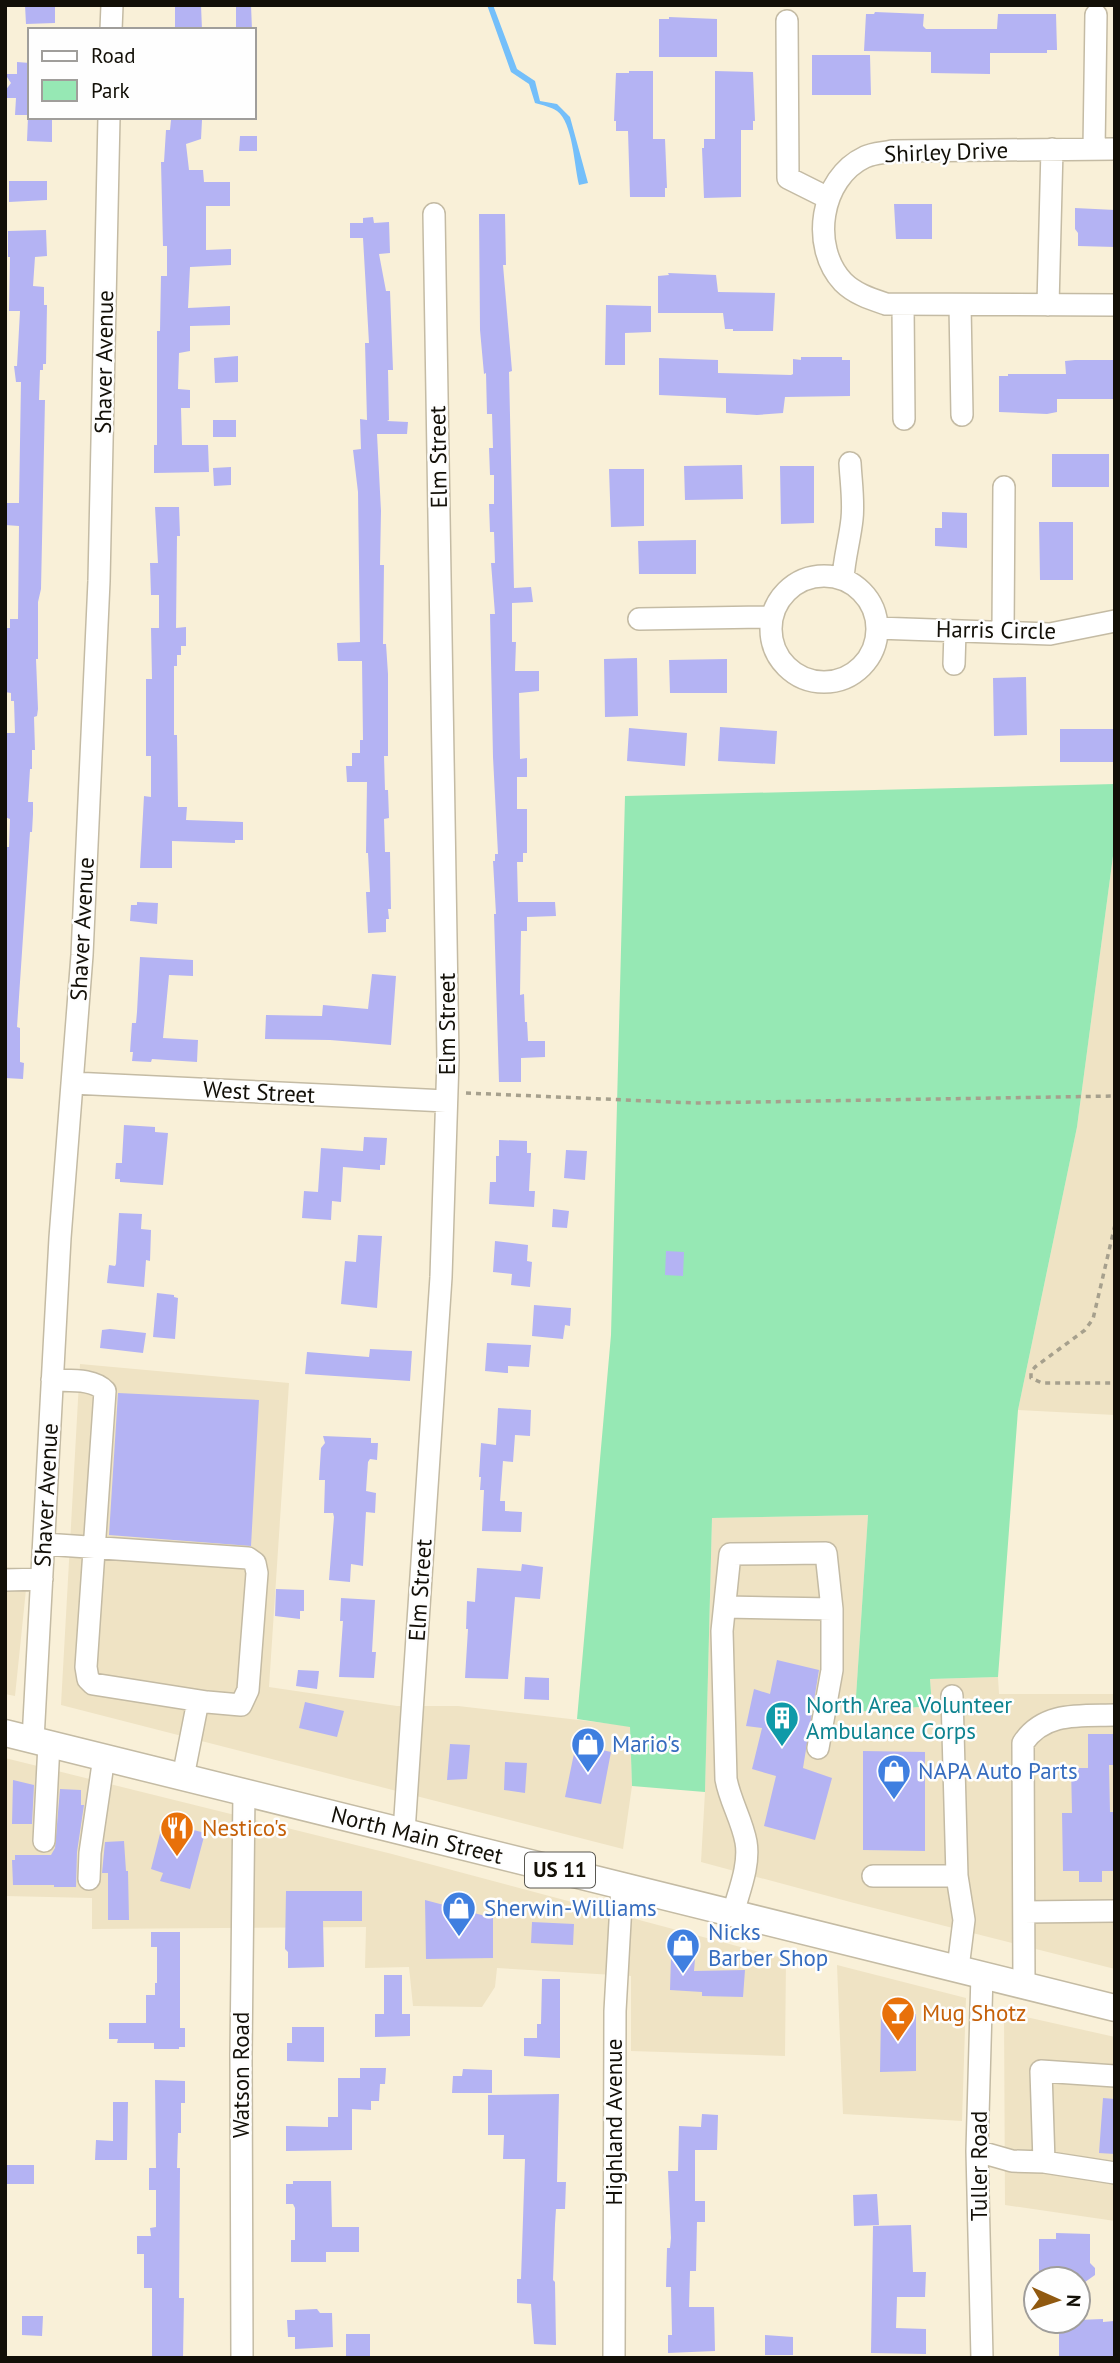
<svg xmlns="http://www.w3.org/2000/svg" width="1120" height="2363" font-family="'PT Sans',sans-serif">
  <rect width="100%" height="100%" fill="#f9f0d8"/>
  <path fill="#efe3c4" d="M1115,841V1415L1018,1410L1077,1127Z
    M80,1364L289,1383L269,1687L397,1706H458L630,1726L632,1786L623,1849L61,1705Z
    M868,1515L855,1712L932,1706L930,1679L998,1677L999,1694H1115V1969L854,1903L701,1862L705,1792L712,1518Z
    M5,1567L28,1570L15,1696L5,1694Z
    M5,1758L392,1854L786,1959L785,2056L631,2051V1976L497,1968L495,1987L482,2007L413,2006L409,1967L365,1968L366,1927L92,1929V1898L5,1896Z
    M837,1965L966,1998L962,2121L843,2114Z
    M1004,2012L1115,2037V2221L1005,2205Z"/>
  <path fill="#96e8b4" d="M1115,784V841L1077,1127L1018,1410L998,1677L930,1679L932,1706L855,1712L868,1515L712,1518L705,1792L632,1786L630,1727L577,1719L611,1335L625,796Z"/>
  <path fill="#74bffa" d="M487,5H493L517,69L535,81L540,101L557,104L570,117L588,183L579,185C574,165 573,123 557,111C551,107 542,105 535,103L529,84L511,72Z"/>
  <path fill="#b4b3f3" d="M25,5H55V23L26,24Z
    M175,5H201L202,30H175Z
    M236,5H251L252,30H236Z
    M875,12L924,14L923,26L926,29H997L998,14H1056L1057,50H1047V53H990V74L931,73V52L864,51L866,14H874Z
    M669,17L717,19V57H659V19H669Z
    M812,55H870L871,95H812Z
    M17,62L30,63V115H15L16,98H5V91L11,83L5,74H17Z
    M629,71H653V139H665L667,188H665V197H630L628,131H616V121H614L616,73H629Z
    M715,71L753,72L755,121H753V130H741V197L704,198L702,148H704V139H715Z
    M28,117H52V142L27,141Z
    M171,120H202L201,139L186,144L189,170H203L204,182H230V206H206V250L231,249V265L190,267L188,308L230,306V325L190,326V351L179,353L178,389L190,390V408H181L182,445H208L209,472L154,473V445H157V331H160L161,276H167V246H163L161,162H164L166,130H170Z
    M240,136H257V151H239Z
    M9,181H47V200L9,202Z
    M894,204H932V239H896Z
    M1075,208L1115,210V247L1078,246V233L1075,229Z
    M479,214H505L506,265H503L512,371L509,372L514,588L531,587L533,602L512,603V642H516L515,671H539V691L519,693L520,759L527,758V777H517V809H527V853H523V862H517L518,902H555L556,916L527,917V931H521L520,995L524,994L525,1022H527L528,1041H545V1057L521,1058V1082H499L494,914H496L493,861H495V854H498L493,757L490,614H495L491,563H495L494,532H490L489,504H494V475H490L489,448H493L492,414H487L486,373L484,374L480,330Z
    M373,217L374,223L389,222L390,253L379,254L386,291H390L393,370H388L389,420L387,421L408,422L407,434H377L381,511L380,565H384L383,644H386L388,674V756H384L385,790H388L389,818L384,819L385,852H390L391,909H388L389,919H386V932L368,933L366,892H370L368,853H366L367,782H347L346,766H352V753H360V740H363L362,661H338L337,643L360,642L358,492L353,450L361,449L360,419L367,420L365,343H369L363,238H350V223H363V218Z
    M46,230L47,256L35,257L33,286L44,287V305H47L46,364H43V370H40L39,400H45L41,589L38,602V659H36L38,709L37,716L34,717L35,750H32V769H30L28,802H33V814L32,832H30L17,1027L20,1028V1062L24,1063L23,1079L5,1078V855L6,847H9L10,819L5,817V733H15L14,701H11V693L5,692V628H10V619H18L19,526L5,525V503H19L21,382H16L14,366H17L20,311H9L10,257H8V231Z
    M668,273L716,275L718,292L775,293L773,331H733V329H725L723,313H658V276L669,275Z
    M606,305L651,306V332L625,333V365H605Z
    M238,356V382L215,383L214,358Z
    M801,357H842V360H850V396L785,397L783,413L757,415L726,413V398L659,395V358L718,360V373L791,375L793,374V359L801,360Z
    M1075,360H1115L1114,399H1057V412L1047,414L999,412V376H1008V374H1066L1065,361Z
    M213,420H236V437H213Z
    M1052,454H1109V487H1052Z
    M742,465L743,499L685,500L684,466Z
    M780,466H814V523L781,524Z
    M231,467V485L214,486L213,468Z
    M609,469H644V526L611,527Z
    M155,507H179L180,536H177L176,628L186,627V646H181V655H177V666H174V735H177L178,807H187L186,820L243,822V840H235V843L172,841V868H140L144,796L151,797V756H146V679H152L151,628H159V595H151L150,563H158Z
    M942,512L967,513V548L935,546V528H942Z
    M1039,522H1073V580H1040Z
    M696,540V574H639L638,541Z
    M637,658L638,716L605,717L604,659Z
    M727,659V693H670L669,660Z
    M1026,677L1027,735L994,736L993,678Z
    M720,727L777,731L775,764L718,761Z
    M629,728L687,733L685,766L627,761Z
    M1060,729H1115V762H1060Z
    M137,902L158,903L157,924L130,921L131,905H137Z
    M140,957L193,960V976L169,975L163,1038L198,1040L197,1062L152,1059L151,1062L132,1061L133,1052H130L132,1023H136L137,1012Z
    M372,974L396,976L391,1045L330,1040L265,1039L266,1015L322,1016L323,1005L368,1009Z
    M124,1125L155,1127V1132L168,1133L163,1185L120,1182V1179H115L116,1163H122V1160Z
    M364,1137L387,1138L385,1165H380V1170L343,1167L341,1202L332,1201L331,1220L302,1218L304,1191L318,1192L321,1148L363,1151Z
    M499,1140L527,1141V1153H531L529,1191H535L534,1207L489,1204L490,1182H496V1156H499Z
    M566,1150L587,1151L585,1180L564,1178Z
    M553,1209L569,1211L567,1228L552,1227Z
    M119,1213L142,1214L141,1229L151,1230L150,1261L146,1260L144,1287L107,1283L109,1265L115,1266L116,1264Z
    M358,1235L382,1236L377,1308L341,1304L345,1261L356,1262Z
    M495,1241L528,1245L527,1261L532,1262L530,1287L511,1285L512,1274L493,1272Z
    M666,1251L684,1252L683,1276L665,1275Z
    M157,1293L174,1295V1297L178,1298L175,1339L153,1337Z
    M534,1305L571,1308L570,1326L565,1325L563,1339L532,1336Z
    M110,1329L146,1333L143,1353L100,1348L102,1330Z
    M487,1343L531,1345L529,1367L508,1366V1373H506L485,1371Z
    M370,1349L412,1351L410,1381L305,1374L307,1352L369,1357Z
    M118,1393L259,1400L251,1546L109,1535Z
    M498,1408L531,1410L530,1436L515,1435L513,1462L503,1461L500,1501H505V1511L522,1512L521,1532L482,1531L484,1490H480L481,1477H479L481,1443L496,1445Z
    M323,1436L371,1438V1443H378L377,1460L370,1459L368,1462L366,1491L376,1493L375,1513L366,1512L363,1566L351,1564L350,1582L329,1580L334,1517L333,1513H324L325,1480H319L321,1448L325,1443Z
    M522,1564L543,1567L540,1599L515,1597L508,1679L465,1678L468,1629H466L467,1601L475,1602L477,1568L521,1571Z
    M276,1589L304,1590V1611H300V1619L275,1616Z
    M341,1598L375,1600L372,1652H376L374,1678L339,1677L343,1621H340Z
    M777,1660L819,1670L803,1768L832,1778L815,1840L764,1826L776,1776L752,1769L762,1728L746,1726L754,1689L770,1694Z
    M298,1670L319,1671L317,1689L296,1686Z
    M525,1677L549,1678V1700L524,1699Z
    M305,1702L344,1711L337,1737L299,1728Z
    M1088,1734H1115V1765H1109L1110,1812H1115V1871H1102V1882H1079V1871H1063L1062,1813H1072L1071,1768H1088Z
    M450,1744L470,1745L467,1779L447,1780Z
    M576,1744L611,1752L601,1804L565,1797Z
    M863,1751L925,1752V1851L863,1850Z
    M505,1762L527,1763L525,1793L504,1790Z
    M13,1780L34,1785L32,1824H12Z
    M60,1789L81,1790V1805H84L77,1852L76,1887H54V1885H13L12,1860H15V1855H51L55,1848Z
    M173,1819L191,1824L190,1829L205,1833L190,1889L160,1881L163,1873L151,1869L163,1822L172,1824Z
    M124,1841L126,1871H128L129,1920H108V1873H102L105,1842Z
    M286,1891H362V1921H323L324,1967L288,1968V1952L285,1949Z
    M425,1900L493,1918V1958L426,1959Z
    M532,1922L574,1924L573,1945L531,1943Z
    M151,1932H180V2028H185V2047H179V2049H154V2043H117L118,2039H109V2023H146V1995H155V1983H157V1947H151Z
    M671,1958L695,1959L694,1971L745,1970L743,1997L702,1996V1992L670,1990Z
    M384,1975H402V2014H410V2036L375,2037V2014H384Z
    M542,1979H560V2058L524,2056V2038H537V2024H541Z
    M916,2014V2071L880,2072L881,2015Z
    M292,2027H324V2062L287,2061V2043H292Z
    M360,2068H386L385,2084H380L379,2101H371V2110L352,2109V2150L286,2151V2126L328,2127V2117H338V2078H360Z
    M463,2069L492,2070V2093H452L453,2076H462Z
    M155,2080L185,2081V2103H181V2133H178L177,2168H180L179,2298H184L183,2358H152V2288H144V2254H137V2236H151L150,2228L156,2227V2190H149V2168H156Z
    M559,2094L557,2182H566L565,2209H556L555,2224L553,2280L555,2282L556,2345L534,2344L531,2304L517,2303V2279H521L525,2159H503L504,2135H488V2095Z
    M1103,2098L1115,2099V2154L1099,2153Z
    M113,2102H128L127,2160H95L96,2140L113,2141Z
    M702,2114L718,2115L717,2150H695V2201H705V2222H697L696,2271H690L689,2307H714L715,2351L668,2353V2335H672L671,2287H666L667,2248H670L671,2238L668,2171H678L679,2126L701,2127Z
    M5,2165H34V2184H5Z
    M293,2181H331L332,2227H359V2252H326V2262H291V2240H295V2208L293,2204H286V2184H293Z
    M877,2194L879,2225L854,2226L853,2195Z
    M911,2225L913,2272H926L925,2297H897L896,2328L926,2329V2354L871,2353L873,2226Z
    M1056,2233L1090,2234V2263L1095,2268V2275L1078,2287V2279H1039V2239H1056Z
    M317,2309L320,2313H332L333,2347L295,2349V2337H288L287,2320H295V2310Z
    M22,2316H43L42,2336L22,2335Z
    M1103,2319V2322L1114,2321L1115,2358H1059V2327L1076,2326L1075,2321L1078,2320Z
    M346,2334H370V2356H346Z
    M765,2335L793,2337V2355H765Z"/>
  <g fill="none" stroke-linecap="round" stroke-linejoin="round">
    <g stroke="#c4bba4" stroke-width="24">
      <path id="minor" d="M787,21L788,178L828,198
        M111,30L112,5
        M1094,149L1096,15
        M1115,149L892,151C883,153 873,153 865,157C820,178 810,247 843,282C855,294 871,299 886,304L1115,305
        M903,305L904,419
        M960,305L962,415
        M1048,305L1052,149
        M771 629a53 53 0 1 1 106 0a53 53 0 1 1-106 0Z
        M843,579C844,558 850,539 852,519C854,501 851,482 850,463
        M639,619L772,617
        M877,628L1050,634L1115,621
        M1003,632L1004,487
        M954,664L955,631
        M72,1083L446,1101
        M44,1544L248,1558L255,1563L257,1573L248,1690L241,1705L207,1702L93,1684L88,1679L86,1667L105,1391C93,1378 69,1381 52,1380
        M5,1580L42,1579
        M725,1607L832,1609
        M952,1696L957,1876L964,1920L958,1968
        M33,1740L60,1238L82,955L99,581L109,117
        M183,1777L198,1701
        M404,1832L441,1277L448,1059L434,214
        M44,1841L49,1744
        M873,1876H957
        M89,1879L90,1853L104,1757
        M1024,1912L1115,1911
        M733,1913C739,1891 750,1865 746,1842C742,1820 730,1801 726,1779L722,1631L730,1554L826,1553L832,1609V1670L818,1748
        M1024,1985L1023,1743C1044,1711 1081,1716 1115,1715
        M977,2151L1012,2161L1044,2162L1041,2071L1115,2076
        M1044,2162L1115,2173
        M242,2358L241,2055L244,1792
        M614,2358L615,2011L622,1886
        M982,2358L977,2151L982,1974"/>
    </g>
    <g stroke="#c4bba4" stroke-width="29">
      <path id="major" d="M5,1733L1115,2008"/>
    </g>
    <path stroke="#a6a08d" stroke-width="3.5" stroke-dasharray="5 5" stroke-linecap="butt" d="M466,1093L695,1103L1115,1096
      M1115,1225L1093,1319L1085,1330L1035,1367L1031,1372V1378L1042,1383H1115"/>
    <use href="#minor" stroke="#fff" stroke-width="21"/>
    <use href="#major" stroke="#fff" stroke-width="26"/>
  </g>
  <defs>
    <g id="building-pin" transform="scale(1.75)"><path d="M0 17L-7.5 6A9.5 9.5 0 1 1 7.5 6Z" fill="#0f9aa8" stroke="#fefefe"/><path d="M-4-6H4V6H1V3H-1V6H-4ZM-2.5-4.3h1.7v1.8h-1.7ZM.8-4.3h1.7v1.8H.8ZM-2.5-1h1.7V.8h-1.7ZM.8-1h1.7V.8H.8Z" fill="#fff"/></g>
    <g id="shop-pin" transform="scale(1.75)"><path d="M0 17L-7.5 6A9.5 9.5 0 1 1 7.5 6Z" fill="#3f7fe0" stroke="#fefefe"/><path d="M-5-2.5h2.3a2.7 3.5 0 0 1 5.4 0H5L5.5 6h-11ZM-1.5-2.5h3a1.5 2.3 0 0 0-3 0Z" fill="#fff"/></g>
    <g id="restaurant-pin" transform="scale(1.75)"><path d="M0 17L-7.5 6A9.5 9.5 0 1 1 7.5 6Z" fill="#e8710a" stroke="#fefefe"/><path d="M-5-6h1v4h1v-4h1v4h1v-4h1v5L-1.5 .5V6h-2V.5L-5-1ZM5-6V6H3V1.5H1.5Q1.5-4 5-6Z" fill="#fff"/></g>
    <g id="bar-pin" transform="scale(1.75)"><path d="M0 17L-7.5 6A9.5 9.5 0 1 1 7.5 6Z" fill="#e8710a" stroke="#fefefe"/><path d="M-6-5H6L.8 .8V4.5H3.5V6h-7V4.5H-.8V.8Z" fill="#fff"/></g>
  </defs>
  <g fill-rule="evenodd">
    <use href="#building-pin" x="782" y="1718"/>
    <use href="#shop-pin" x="588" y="1744"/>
    <use href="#shop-pin" x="894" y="1771"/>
    <use href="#restaurant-pin" x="177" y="1828"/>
    <use href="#shop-pin" x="459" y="1908"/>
    <use href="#shop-pin" x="683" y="1945"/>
    <use href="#bar-pin" x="898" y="2013"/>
  </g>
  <g text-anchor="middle" stroke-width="5" stroke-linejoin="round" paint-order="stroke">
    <rect fill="#fefefe" stroke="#595751" stroke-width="2" x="525" y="1852.5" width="70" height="35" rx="5"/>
    <g font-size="21" font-weight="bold" fill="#120f07">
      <text x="560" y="1877">US 11</text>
    </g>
    <g font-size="23" fill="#120f07" stroke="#fefefe">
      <text transform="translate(946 152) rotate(-2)" y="8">Shirley Drive</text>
      <text transform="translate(104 362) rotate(-89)" y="8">Shaver Avenue</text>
      <text transform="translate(438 457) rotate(-91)" y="8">Elm Street</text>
      <text transform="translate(996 630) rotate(1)" y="8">Harris Circle</text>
      <text transform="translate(82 929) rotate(-87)" y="8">Shaver Avenue</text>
      <text transform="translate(447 1024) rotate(-90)" y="8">Elm Street</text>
      <text transform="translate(259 1092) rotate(3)" y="8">West Street</text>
      <text transform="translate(46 1495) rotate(-87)" y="8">Shaver Avenue</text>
      <text transform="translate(420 1590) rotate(-86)" y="8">Elm Street</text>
      <text transform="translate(417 1835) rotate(14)" y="8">North Main Street</text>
      <text transform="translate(241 2075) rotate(-90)" y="8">Watson Road</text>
      <text transform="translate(614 2122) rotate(-90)" y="8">Highland Avenue</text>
      <text transform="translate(979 2166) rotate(-90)" y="8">Tuller Road</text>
    </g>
    <g font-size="23" fill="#0d838f" stroke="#fefefe" text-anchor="start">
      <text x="806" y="1713">North Area Volunteer<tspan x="806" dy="26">Ambulance Corps</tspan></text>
    </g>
    <g font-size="23" fill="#366cbe" stroke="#fefefe" text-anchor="start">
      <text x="612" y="1752">Mario's</text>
      <text x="918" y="1779">NAPA Auto Parts</text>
      <text x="484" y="1916">Sherwin-Williams</text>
      <text x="708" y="1940">Nicks<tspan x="708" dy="26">Barber Shop</tspan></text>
    </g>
    <g font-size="23" fill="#c56008" stroke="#fefefe" text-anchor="start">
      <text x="202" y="1836">Nestico's</text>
      <text x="922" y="2021">Mug Shotz</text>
    </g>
  </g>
  <rect width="1120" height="2363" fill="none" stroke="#120f07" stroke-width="14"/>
  <rect x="28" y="28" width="228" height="91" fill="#fefefe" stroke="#a09e9b" stroke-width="2"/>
  <rect x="42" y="51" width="35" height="10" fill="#ffffff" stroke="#a09e9b" stroke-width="2"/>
  <text x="91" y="63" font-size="21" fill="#120f07">Road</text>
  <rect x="42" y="80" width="35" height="21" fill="#96e8b4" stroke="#a09e9b" stroke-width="2"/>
  <text x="91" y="98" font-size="21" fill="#120f07">Park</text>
  <g transform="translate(1057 2300) rotate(93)"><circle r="33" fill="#fefefe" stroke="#a09e9b" stroke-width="2"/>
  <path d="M0-5L12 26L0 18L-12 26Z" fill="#905910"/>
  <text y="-10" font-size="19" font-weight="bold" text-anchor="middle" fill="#120f07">N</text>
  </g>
</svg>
